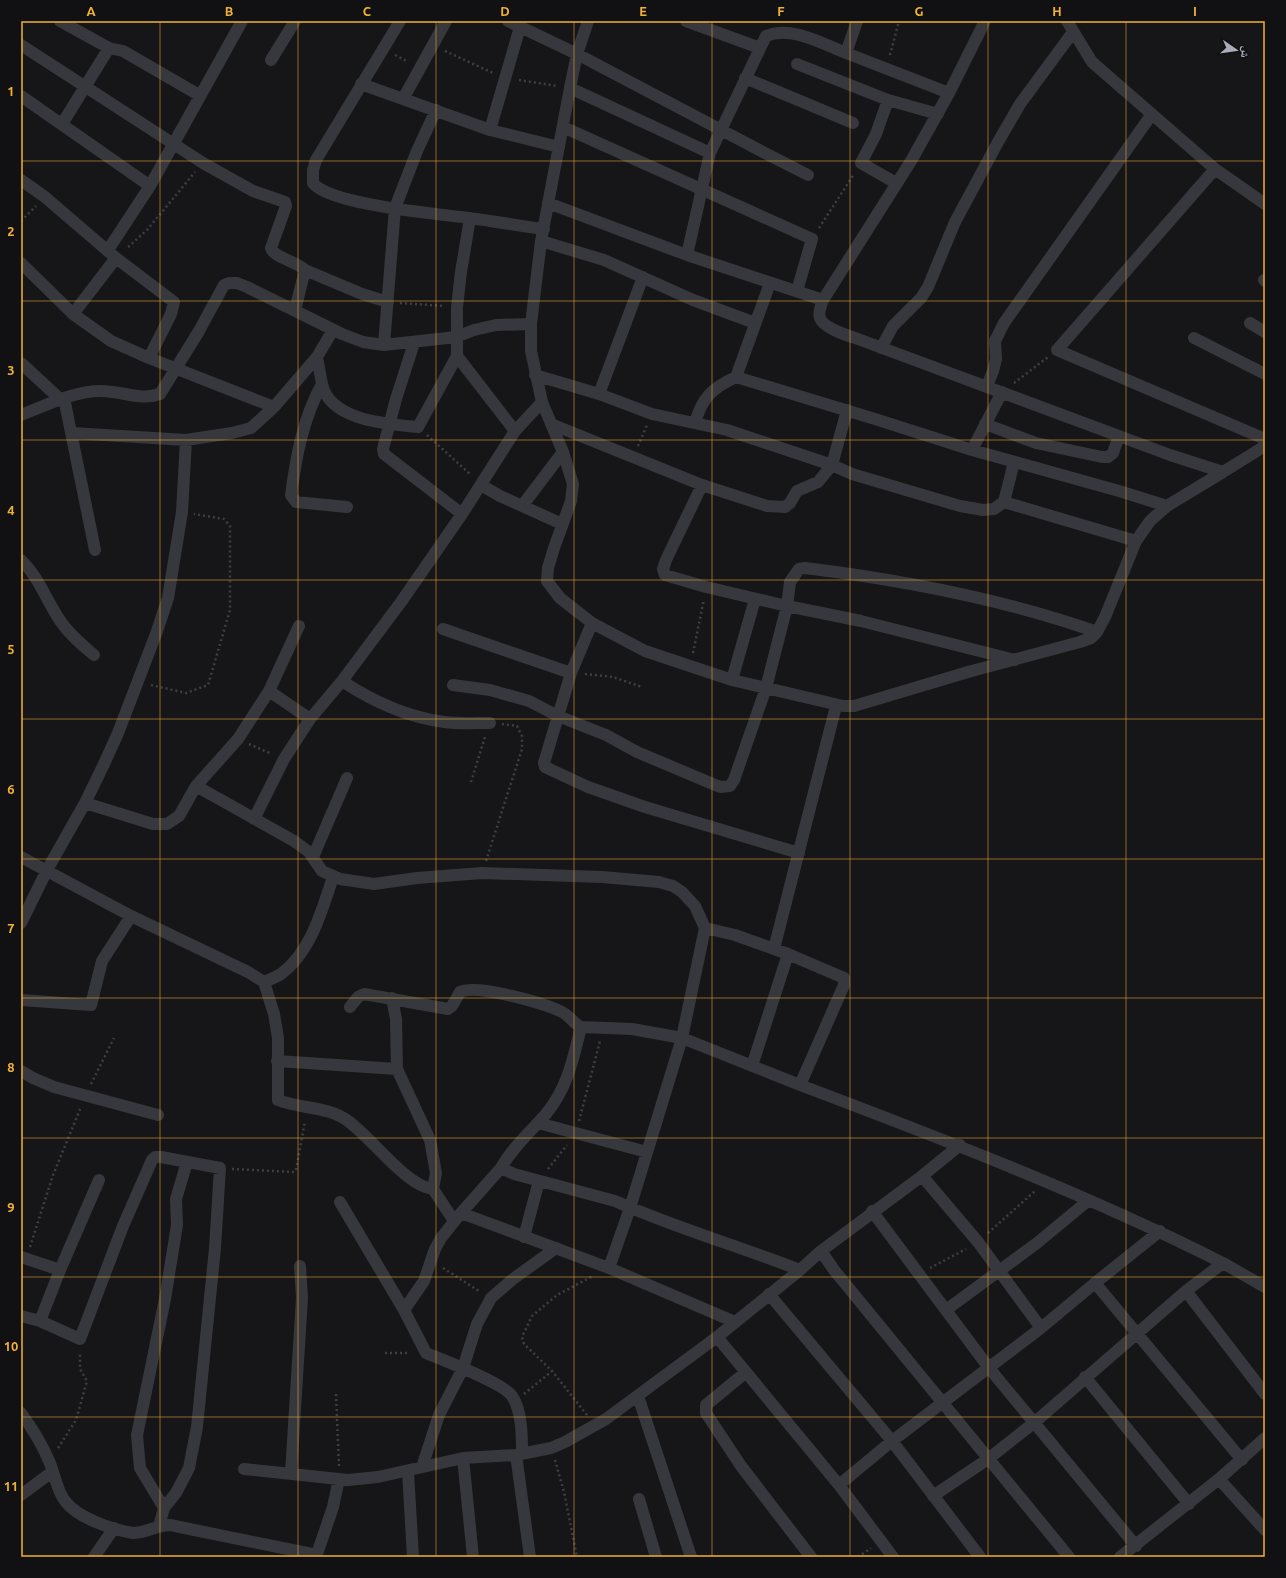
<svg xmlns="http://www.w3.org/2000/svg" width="1286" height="1578" font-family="Ubuntu,'Noto Naskh Arabic',sans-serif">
  <rect width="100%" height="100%" fill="#161618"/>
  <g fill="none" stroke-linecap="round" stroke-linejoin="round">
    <path stroke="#3d3f44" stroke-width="2.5" stroke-dasharray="2 3" stroke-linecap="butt" d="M445,51L493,73
      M395,55L408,62
      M890,55L899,21
      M519,80L557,86
      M21,221L36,206
      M819,228L854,174
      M128,247L147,230L195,172
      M400,303L445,306
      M1014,383L1048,357
      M427,435L471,475
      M638,446L647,425
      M693,653L704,599
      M585,674L613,677L642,687
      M151,685L186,693L208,685L230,610V526L224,519L194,514
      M249,744L272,754
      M471,782L485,737
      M486,861L522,749V736L517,726L502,724
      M91,1084L114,1038
      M579,1121L600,1041
      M232,1169L294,1172L296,1170L305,1121
      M548,1169L567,1145
      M988,1233L1035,1191
      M30,1247L53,1175L81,1107
      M443,1268L479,1291
      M930,1268L966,1249
      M385,1353H410
      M336,1394L339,1466
      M524,1394L552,1371
      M587,1415L552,1371L524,1344L522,1337L532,1316L557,1295L593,1276
      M58,1448L76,1420L87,1381L80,1369V1352
      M555,1460L564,1492L577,1557
      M858,1557L871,1548"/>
    <path stroke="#37383d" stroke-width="12" d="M60,21L109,48L123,51L199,95
      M400,21L316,160L313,170V183C330,205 439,214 469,218C494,221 519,226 544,229
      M508,21L577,54L763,152L808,175
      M588,21L577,54L570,88L541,241L531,324V351L542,402L563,452L573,484L571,501L554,548L548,568L547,581L560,598L592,623L645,651L732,680L843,706H854L968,672L1080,642L1091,638L1097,632
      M686,21L760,48
      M857,21L846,53L949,93L911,161L823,300C821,305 818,313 820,318C823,328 849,336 858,339L1170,455L1223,472L1167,506L1150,521L1136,541L1105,617L1097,632C1003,599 903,580 805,568L799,569L790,582L787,606L861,621L1015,660
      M1067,21L1092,62L1215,169
      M21,45L203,163L253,191L285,202L286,206L271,248C273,257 298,262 305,270L362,294L388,302
      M271,60L295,21
      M797,64L888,100L876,134L861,163L896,183
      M745,78L853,123
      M361,84L490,130L559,147
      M570,88L710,153
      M949,93L985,21
      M21,96L150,186L242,21
      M403,99L446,21
      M888,100L938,114
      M62,124L109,48
      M563,127L812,239L797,291
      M490,130L520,27
      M21,180L45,197L116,258L174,302L171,314L149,358
      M548,203L687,255L823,300
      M1265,204L1215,169L1057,350L1265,439
      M470,218L461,272L457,307V356L515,431
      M541,241L604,260L693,300L755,323
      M108,250L150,186
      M687,255L710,153L766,36C791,25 823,44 846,53
      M21,263L73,314L111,341L149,358L274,407
      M1264,280L1265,281
      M295,310L305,270
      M73,314L116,258
      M1250,323L1265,332
      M1194,338L1265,374
      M414,343L396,399L383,449L384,454L462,514
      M384,345L395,208L417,151L436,110
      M881,348L893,326L921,298L928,287L955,222L998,142L1020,104L1073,32
      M317,357L322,384
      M21,363L60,399
      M535,375L599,394L652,414L727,430L832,465L847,410
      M736,377L770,283
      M987,386L993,371L996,359L995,341L1004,323L1152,114
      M599,394L643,277
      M64,398L95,550
      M21,415C47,405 73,391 101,391C121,391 141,401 160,394L199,331L224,285L229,283H237L247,287L342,334L363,342L384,345L456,337L474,330L496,325L531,324
      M695,423C702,398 712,388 736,377L875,419L972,450L1119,491L1167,506
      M985,424L1036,443L1102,457H1108L1113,453L1119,436
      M72,433L186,440L232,433L251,428L274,407L317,357L333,330
      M972,450L1002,392
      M1014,462L1004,502L1136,541
      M1223,472L1265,446
      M481,485L500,496L562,524
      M702,485L767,506L785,507L790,503L797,491L818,482L832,465L852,474L960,506L983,510L994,509L1004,502
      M522,506L563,452
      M347,507L296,502L291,495C296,457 303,418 322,384C330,421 388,424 418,427L457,356
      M21,560C39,577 47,602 61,622C70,635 82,645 94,655
      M592,623L571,673L544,763L545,767L588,787L645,807L799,853
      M443,629L571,673
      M732,680L755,599
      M342,681C372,701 407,717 444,722C458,724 475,723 490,723
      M453,685L490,690L529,701L558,716L606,735L637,752L720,787L730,786L734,780L766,688L787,606L706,587L665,575L663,569L666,560L702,485L551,424
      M269,691L310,719
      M196,786L294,841L309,852L322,871L340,879L374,884L417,878L482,873L602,877L659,882L673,886L682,892L695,906L705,928
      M85,803L153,824H167L179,816L196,786L238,739L269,691L299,626
      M254,819L284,759L310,719L342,681L401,602L462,514L515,431L542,402
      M21,857L131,916L248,972L264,982L274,1014L278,1038V1100C300,1109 328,1106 348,1121C372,1138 406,1186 433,1189
      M313,857L347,778
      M21,923L47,870L85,803L104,764L118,733L156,634L168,598L182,512L186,440
      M705,928L735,935L788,954L844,978V985L800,1085L682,1038Z
      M774,949L836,706
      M264,982C269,980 276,977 281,974C311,952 322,910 333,877
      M392,998L396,1019L397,1069L430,1140L436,1173L433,1189L454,1221
      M21,1000L91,1005L102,961L131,916
      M350,1007L358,997L364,994L448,1009L452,1006L460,992C477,984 544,1003 562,1012C570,1016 573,1023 581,1027
      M277,1061L397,1069
      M752,1066L788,954
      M21,1071L33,1078L54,1087L158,1115
      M800,1085C943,1139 1086,1194 1223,1263L1186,1291L1035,1422L988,1459L933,1496
      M538,1123L647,1152
      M340,1202L404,1310L426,1353C443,1360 503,1383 512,1396C522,1411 522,1436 522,1453
      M872,1211L989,1368L1136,1546
      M461,1213L609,1268L735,1322
      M1160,1231L1095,1283L1242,1460
      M524,1237L539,1181
      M821,1251L922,1176L960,1145
      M21,1257L60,1270
      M1223,1263L1265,1287
      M609,1268L630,1208L682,1038L632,1029L581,1027C573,1059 568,1087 546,1114C531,1131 512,1148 501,1168L514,1174L615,1201C675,1228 739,1246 800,1270
      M1186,1291L1265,1394
      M769,1294L892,1441L980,1557
      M404,1310L424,1281L435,1249L441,1238L461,1213L501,1168
      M946,1310L1037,1243L1089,1200
      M21,1316L40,1321L80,1339L123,1226L152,1160L155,1157H161L220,1168L215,1248L197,1427L189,1468L176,1493L164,1508L159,1526
      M40,1321L60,1270L99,1180
      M1041,1328L1095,1283
      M717,1337L839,1485L893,1557
      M745,1373L706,1405V1413L741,1466L811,1557
      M1085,1377L1189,1504
      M638,1396L691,1557
      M21,1413C32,1428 42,1444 49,1461C55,1474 56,1489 65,1501C77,1518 114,1530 133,1533C146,1533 157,1525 170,1525L317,1555
      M516,1455L530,1557
      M463,1458L473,1557
      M422,1467L439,1415L463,1368L477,1324L491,1298L513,1279L556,1248
      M244,1469L348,1480L378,1477L463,1458L516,1455L551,1448L565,1442L606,1419L717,1337L800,1270L821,1251L834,1270L1069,1557
      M408,1472L413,1557
      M291,1473L302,1298L300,1266
      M1219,1479L1265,1530
      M839,1485L892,1441L1041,1328L978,1242L922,1176
      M21,1495L52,1472
      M639,1499L656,1557
      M164,1508L140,1468L137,1435L165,1299L177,1225L176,1199L187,1162
      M94,1557L114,1528
      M316,1557L333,1507L339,1479
      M1120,1557L1219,1479L1265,1438"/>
  </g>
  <path fill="none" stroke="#f2b134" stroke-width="1" stroke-opacity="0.55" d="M160,21V1557M298,21V1557M436,21V1557M574,21V1557M712,21V1557M850,21V1557M988,21V1557M1126,21V1557M21,161H1265M21,301H1265M21,440H1265M21,580H1265M21,719H1265M21,859H1265M21,998H1265M21,1138H1265M21,1277H1265M21,1417H1265"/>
  <rect width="1286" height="1578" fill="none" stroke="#111113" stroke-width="44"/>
  <g transform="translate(1236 50) rotate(103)" stroke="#111113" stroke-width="3" paint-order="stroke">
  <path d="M0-3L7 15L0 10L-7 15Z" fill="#a8adb8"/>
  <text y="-6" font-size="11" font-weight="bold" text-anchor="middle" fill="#a8adb8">ش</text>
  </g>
  <rect x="22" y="22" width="1242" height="1534" fill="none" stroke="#f2b134" stroke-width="1.5"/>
  <g font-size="13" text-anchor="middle" font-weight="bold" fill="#f2b134">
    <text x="91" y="16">A</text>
    <text x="229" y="16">B</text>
    <text x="367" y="16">C</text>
    <text x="505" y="16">D</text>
    <text x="643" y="16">E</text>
    <text x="781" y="16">F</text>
    <text x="919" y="16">G</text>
    <text x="1057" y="16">H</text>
    <text x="1195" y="16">I</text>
    <text x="11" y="96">1</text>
    <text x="11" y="236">2</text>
    <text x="11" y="375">3</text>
    <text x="11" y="515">4</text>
    <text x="11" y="654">5</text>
    <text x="11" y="794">6</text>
    <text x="11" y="933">7</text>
    <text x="11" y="1072">8</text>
    <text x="11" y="1212">9</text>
    <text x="11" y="1351">10</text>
    <text x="11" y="1491">11</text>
  </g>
</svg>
